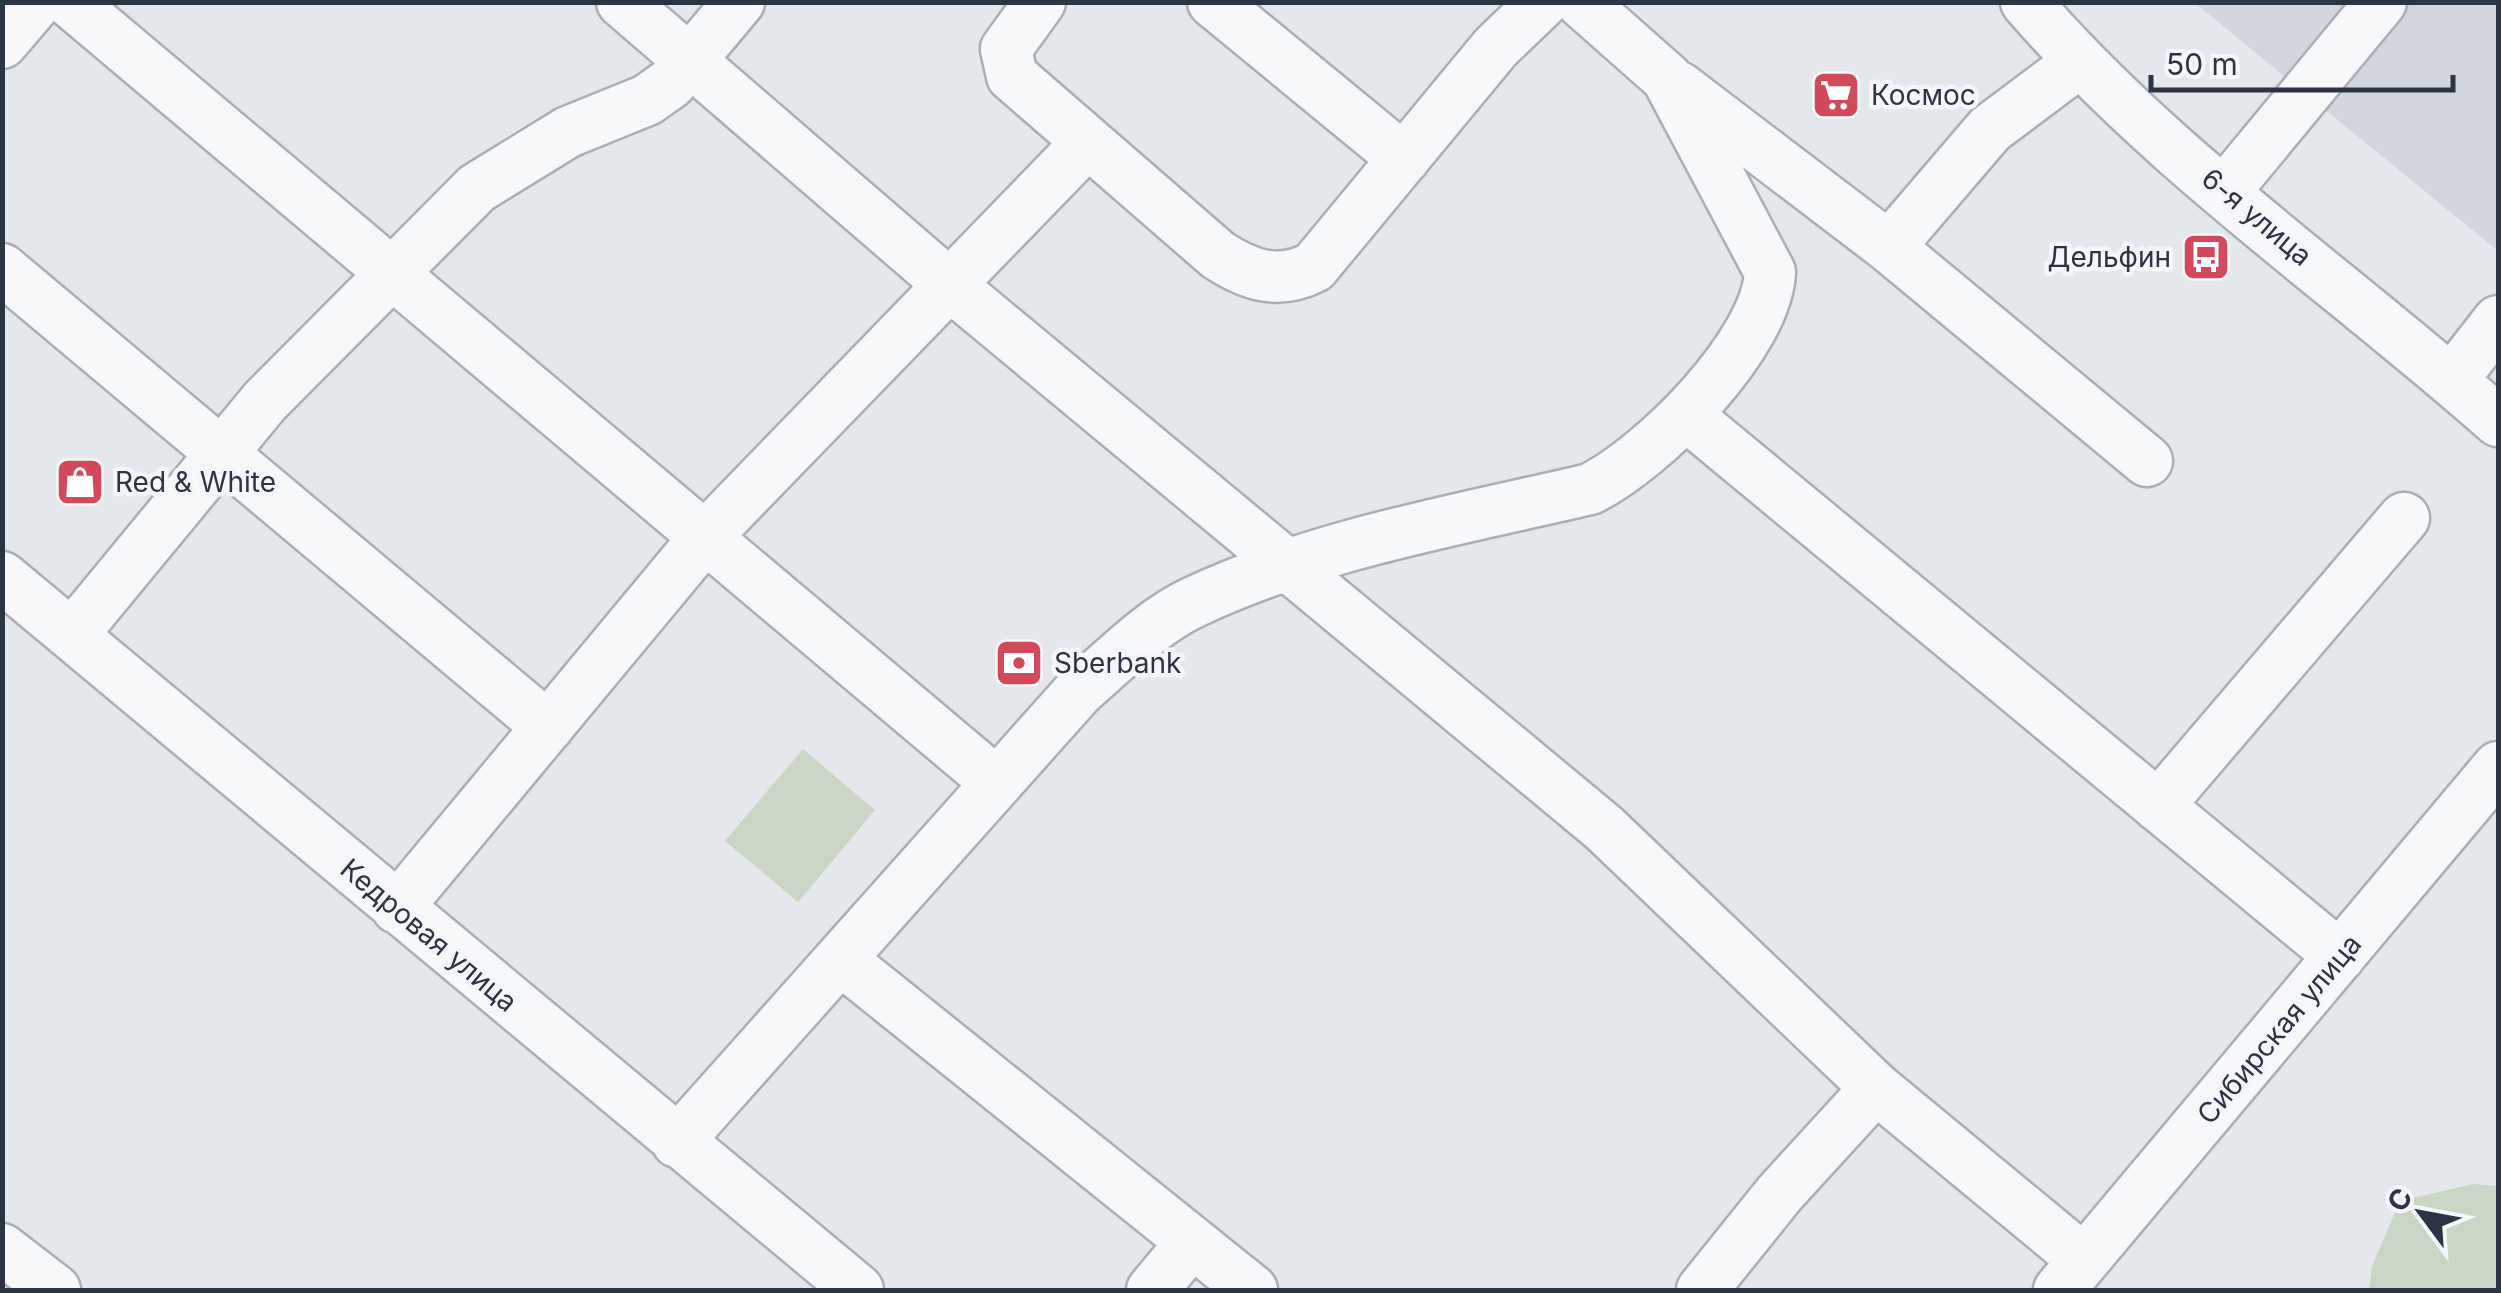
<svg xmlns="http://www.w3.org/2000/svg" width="2501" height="1293" font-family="Inter,sans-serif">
  <rect width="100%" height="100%" fill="#e4e7ec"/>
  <path fill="#d2d6de" d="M2195,3H2498V251L2306,94Z"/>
  <path fill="#c9d6c5" d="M803,749L875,810L798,902L725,841Z
    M2473,1184L2498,1186V1290H2369L2372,1266L2400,1201Z"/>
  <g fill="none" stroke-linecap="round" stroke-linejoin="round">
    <g stroke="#a9aeb7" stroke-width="55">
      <path id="minor" d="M70,2L997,783
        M622,2L951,286L1604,828L1876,1088L2084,1260
        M1040,2L1006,49L1012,76L1218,255C1250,276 1279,285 1314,267L1496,47L1543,2
        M1213,2L1404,159
        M2026,2C2163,161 2341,282 2498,421
        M2,43L37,2
        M1679,87L1889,247L2147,461
        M2225,191L2381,2
        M1889,247L1990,129L2078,63
        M2,269L548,727
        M2452,380L2498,321
        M1686,415L2340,956
        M2,577L858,1290
        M72,635L265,401L477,188L568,132L647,100L671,83L739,2
        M2158,806L2404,518
        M397,908L706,536L1087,143
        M840,959L1252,1290
        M677,1142L1079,691C1114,661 1151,622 1194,602C1317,544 1458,520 1590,489C1653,458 1767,344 1770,272L1667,78L1581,2
        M2,1249L55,1290
        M1152,1290L1192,1242
        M1702,1290L1780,1193L1876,1088
        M2059,1290L2498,767"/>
    </g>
    <use href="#minor" stroke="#f7f8fa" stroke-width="50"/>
  </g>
  <defs>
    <g id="supermarket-square" transform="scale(2.5)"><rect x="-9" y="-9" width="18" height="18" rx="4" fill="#d1495b" stroke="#f4f6f9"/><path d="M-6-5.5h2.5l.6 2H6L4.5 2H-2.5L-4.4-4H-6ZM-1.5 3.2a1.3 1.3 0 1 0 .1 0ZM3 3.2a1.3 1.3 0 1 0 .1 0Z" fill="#fff"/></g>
    <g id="bus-square" transform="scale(2.5)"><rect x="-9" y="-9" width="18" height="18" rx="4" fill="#d1495b" stroke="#f4f6f9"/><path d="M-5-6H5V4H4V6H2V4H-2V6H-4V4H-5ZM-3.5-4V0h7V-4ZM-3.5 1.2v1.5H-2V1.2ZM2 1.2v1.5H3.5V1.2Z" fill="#fff"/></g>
    <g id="shop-square" transform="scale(2.5)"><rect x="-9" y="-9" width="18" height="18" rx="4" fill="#d1495b" stroke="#f4f6f9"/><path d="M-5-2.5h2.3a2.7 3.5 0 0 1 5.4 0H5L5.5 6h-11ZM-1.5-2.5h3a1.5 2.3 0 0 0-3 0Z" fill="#fff"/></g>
    <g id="bank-square" transform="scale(2.5)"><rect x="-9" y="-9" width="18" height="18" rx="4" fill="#d1495b" stroke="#f4f6f9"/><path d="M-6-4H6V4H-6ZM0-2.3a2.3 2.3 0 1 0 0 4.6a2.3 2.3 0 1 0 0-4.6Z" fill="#fff"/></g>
  </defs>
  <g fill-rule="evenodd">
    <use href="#supermarket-square" x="1836" y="95"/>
    <use href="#bus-square" x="2206" y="257"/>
    <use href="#shop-square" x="80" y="482"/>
    <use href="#bank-square" x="1019" y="663"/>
  </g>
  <g text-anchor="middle" stroke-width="9" stroke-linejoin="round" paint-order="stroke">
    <g font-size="28" fill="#2b3445" stroke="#f4f6f9" text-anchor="start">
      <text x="1871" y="105">Космос</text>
      <text x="2171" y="267" text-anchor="end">Дельфин</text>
      <text x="115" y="492">Red &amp; White</text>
      <text x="1054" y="673">Sberbank</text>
    </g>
    <g font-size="28" fill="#2b3445" stroke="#f4f6f9">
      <text transform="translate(2257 217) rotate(40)" y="10">6-я улица</text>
      <text transform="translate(429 935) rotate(40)" y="10">Кедровая улица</text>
      <text transform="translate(2279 1029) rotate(-50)" y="10">Сибирская улица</text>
    </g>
  </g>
  <rect width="2501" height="1293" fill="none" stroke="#2b3445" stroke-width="10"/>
  <g transform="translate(2421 1213) rotate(302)" stroke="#f4f6f9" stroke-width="8" paint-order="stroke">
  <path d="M0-8L18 38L0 25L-18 38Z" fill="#2b3445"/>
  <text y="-15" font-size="28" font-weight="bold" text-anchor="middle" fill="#2b3445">С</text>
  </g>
  <path d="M2151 75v15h302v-15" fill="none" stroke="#2b3445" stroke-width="5"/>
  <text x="2166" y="75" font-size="30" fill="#2b3445" stroke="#f4f6f9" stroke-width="8" paint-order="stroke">50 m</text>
</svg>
